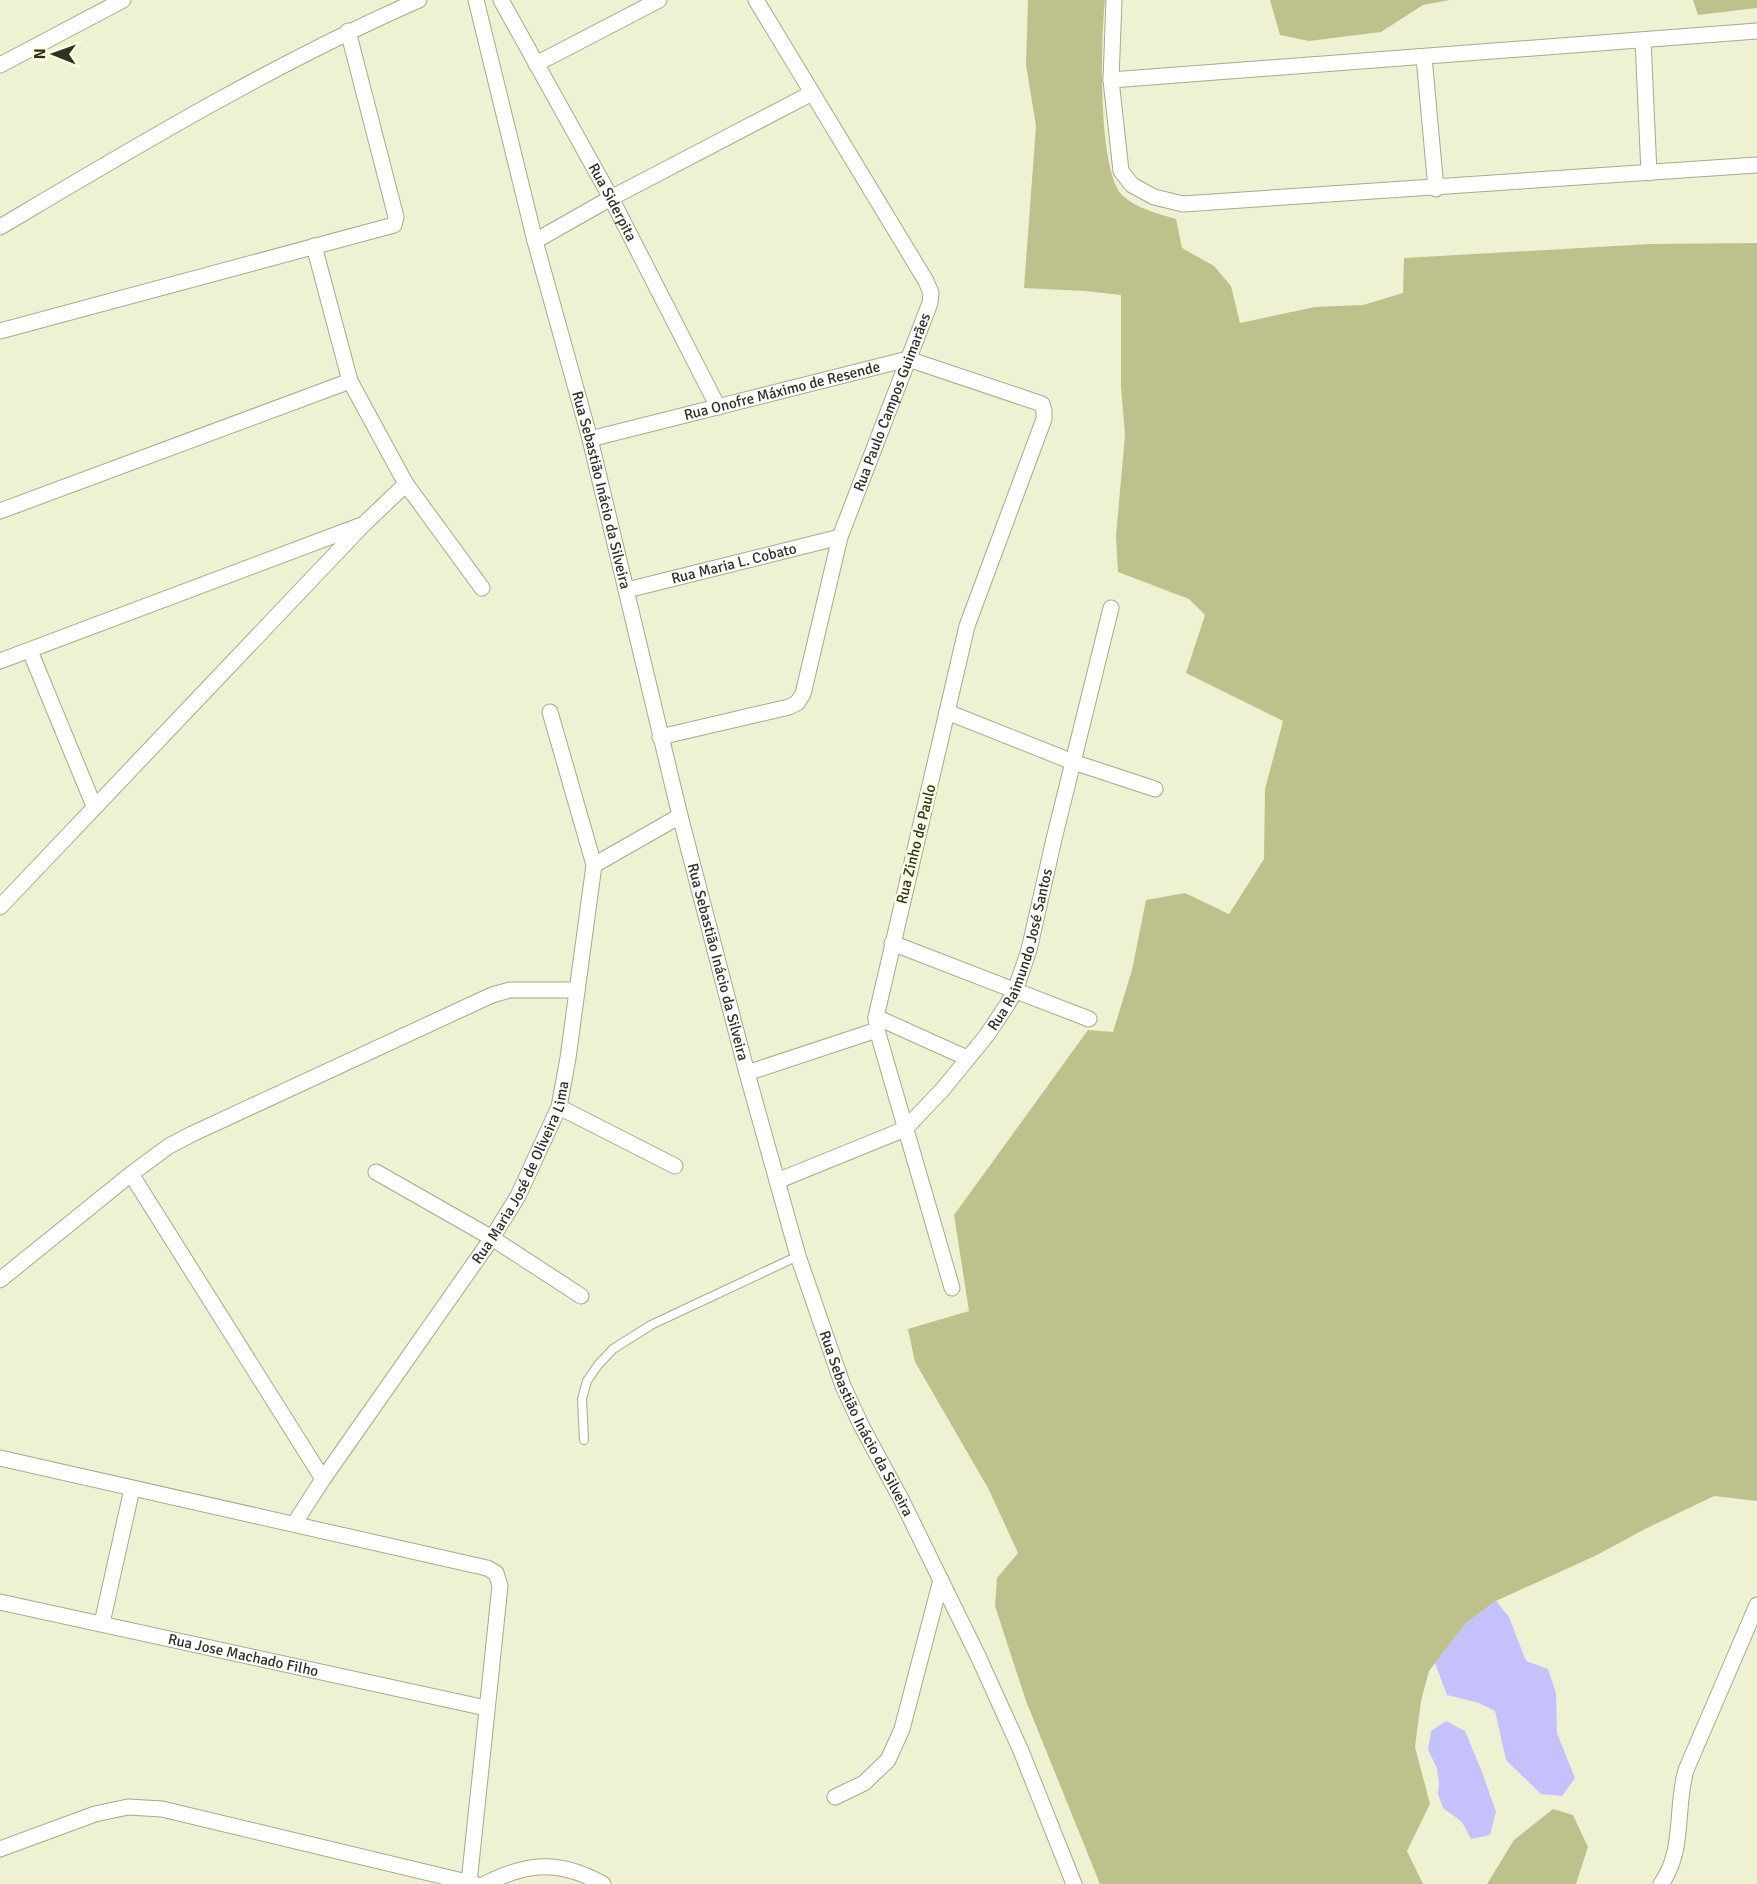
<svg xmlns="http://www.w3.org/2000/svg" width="1757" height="1884" font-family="Signika,sans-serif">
  <rect width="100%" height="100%" fill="#eff1d3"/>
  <path fill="#bfc18c" d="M1028,0H1105C1101,38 1097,168 1122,195C1135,208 1159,214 1176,219L1182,248L1214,266L1231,286L1240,323L1315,307L1363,305L1403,293L1404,258L1650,244L1757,243V1501L1714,1496L1645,1529L1597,1555L1496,1601L1466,1623L1429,1671L1421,1701L1415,1747L1430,1804L1407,1851L1423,1884H1100L1026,1701L995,1606L997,1578L1018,1553L988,1488L915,1362L908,1329L969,1311L954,1215L1088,1030L1113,1032L1132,970L1146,900L1185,893L1229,914L1264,859L1265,789L1283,721L1186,673L1205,615L1189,599L1118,572L1116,536L1125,435L1121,387V295L1085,291L1024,288L1036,126L1026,65Z
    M1270,0H1450L1423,5L1381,32L1309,41L1280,35Z
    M1693,0H1757V8L1698,15Z
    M1553,1809L1573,1815L1588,1847L1576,1884H1487L1514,1840Z"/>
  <path fill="#c5c1fd" d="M1496,1601L1509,1617L1526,1661L1548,1669L1556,1693L1557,1733L1575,1778L1562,1796L1541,1794L1506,1760L1495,1711L1479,1703L1447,1695L1435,1663L1466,1623Z
    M1446,1721L1465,1731L1482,1772L1496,1812L1490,1835L1471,1839L1462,1822L1443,1808L1438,1794L1439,1784L1437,1768L1428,1750L1431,1731Z"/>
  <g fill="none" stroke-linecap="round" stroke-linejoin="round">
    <g stroke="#a8a98d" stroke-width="10">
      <path id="lane" d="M584,1440L582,1399L587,1381L598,1365L613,1349L651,1325L798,1256"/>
    </g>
    <g stroke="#a8a98d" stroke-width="17">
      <g id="street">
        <path id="s1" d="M476,0L535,241L590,439L680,816L747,1073L798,1256L843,1386L861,1425L901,1499L978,1656L1021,1751L1074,1884"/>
        <path id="s2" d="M501,0L611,198L718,407"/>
        <path d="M1114,0L1111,80L1121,171L1132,185L1154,197L1183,204L1757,165"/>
        <path d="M1643,40L1649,173"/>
        <path d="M1424,57L1436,189"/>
        <path d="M536,64L659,0"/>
        <path d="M0,65L123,0"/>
        <path d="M1111,80L1757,31"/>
        <path d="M0,227C137,146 273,64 419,0"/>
        <path d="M535,241L611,198L812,93"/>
        <path d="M314,246L350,381L406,484L482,588"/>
        <path d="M0,331L394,225L396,217L348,31"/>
        <path id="s3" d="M590,439L908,359L1042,404L1044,411V419L967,626L876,1017L877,1030L952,1288"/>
        <path d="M0,511L350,381"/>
        <path id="s4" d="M627,590L840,537"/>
        <path d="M30,651L94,806"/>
        <path d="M0,661L359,526"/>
        <path d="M550,712L594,865"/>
        <path d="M947,712L1073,762L1155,789"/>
        <path id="s5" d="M660,737L789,707L797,703L803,694L840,537L930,303L931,293L926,281L756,0"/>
        <path d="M0,907L364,524L406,484"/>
        <path d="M892,943L1089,1019"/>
        <path d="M876,1017L967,1058"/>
        <path d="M747,1073L877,1030"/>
        <path d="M559,1107L675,1166"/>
        <path d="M376,1172L492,1238L581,1296"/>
        <path d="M131,1174L323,1479"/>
        <path id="s6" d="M777,1181L905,1129L943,1089L987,1035L1007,1005L1015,991L1029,950L1054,839L1111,608"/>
        <path d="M0,1280L131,1174L169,1146L192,1134L492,995L510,990H577"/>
        <path d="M0,1458L487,1568L496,1573L500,1586L469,1883"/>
        <path id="s7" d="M294,1524L323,1479L492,1238L518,1196L559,1107L568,1058L594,865L680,816"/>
        <path id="s8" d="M0,1602L486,1708"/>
        <path d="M102,1623L132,1489"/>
        <path d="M835,1797L864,1783L888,1760L902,1729L941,1580"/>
        <path d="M0,1849L95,1814L128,1807L162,1809L475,1884"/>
        <path d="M485,1884C528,1862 560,1860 603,1884"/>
        <path d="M1661,1884C1685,1851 1675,1808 1686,1770L1757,1605"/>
      </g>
    </g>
    <use href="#lane" stroke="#fff" stroke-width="8"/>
    <use href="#street" stroke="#fff" stroke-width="15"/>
  </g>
  <g text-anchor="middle" stroke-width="5" stroke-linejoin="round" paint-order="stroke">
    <g font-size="15" fill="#303025" stroke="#fdfee0">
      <text dy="5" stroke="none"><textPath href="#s2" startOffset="231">Rua Siderpita</textPath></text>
      <text dy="5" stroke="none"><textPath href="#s3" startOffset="198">Rua Onofre Máximo de Resende</textPath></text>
      <text dy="5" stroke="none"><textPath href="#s5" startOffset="458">Rua Paulo Campos Guimarães</textPath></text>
      <text dy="5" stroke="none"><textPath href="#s1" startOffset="506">Rua Sebastião Inácio da Silveira</textPath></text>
      <text dy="5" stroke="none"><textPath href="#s4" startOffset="110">Rua Maria L. Cobato</textPath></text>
      <text transform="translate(916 844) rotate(-76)" y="5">Rua Zinho de Paulo</text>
      <text dy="5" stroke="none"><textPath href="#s6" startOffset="356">Rua Raimundo José Santos</textPath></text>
      <text dy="5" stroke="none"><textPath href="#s1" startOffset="992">Rua Sebastião Inácio da Silveira</textPath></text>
      <text dy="5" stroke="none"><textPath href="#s7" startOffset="420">Rua Maria José de Oliveira Lima</textPath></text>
      <text dy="5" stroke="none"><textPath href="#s1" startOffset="1478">Rua Sebastião Inácio da Silveira</textPath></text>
      <text dy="5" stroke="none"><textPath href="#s8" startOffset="249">Rua Jose Machado Filho</textPath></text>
    </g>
  </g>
  <g transform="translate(54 54) rotate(271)" stroke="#fdfee0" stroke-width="4.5" paint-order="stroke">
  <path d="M0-4.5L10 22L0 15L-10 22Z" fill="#303025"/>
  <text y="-9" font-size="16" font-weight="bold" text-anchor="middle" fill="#303025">N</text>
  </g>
</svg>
